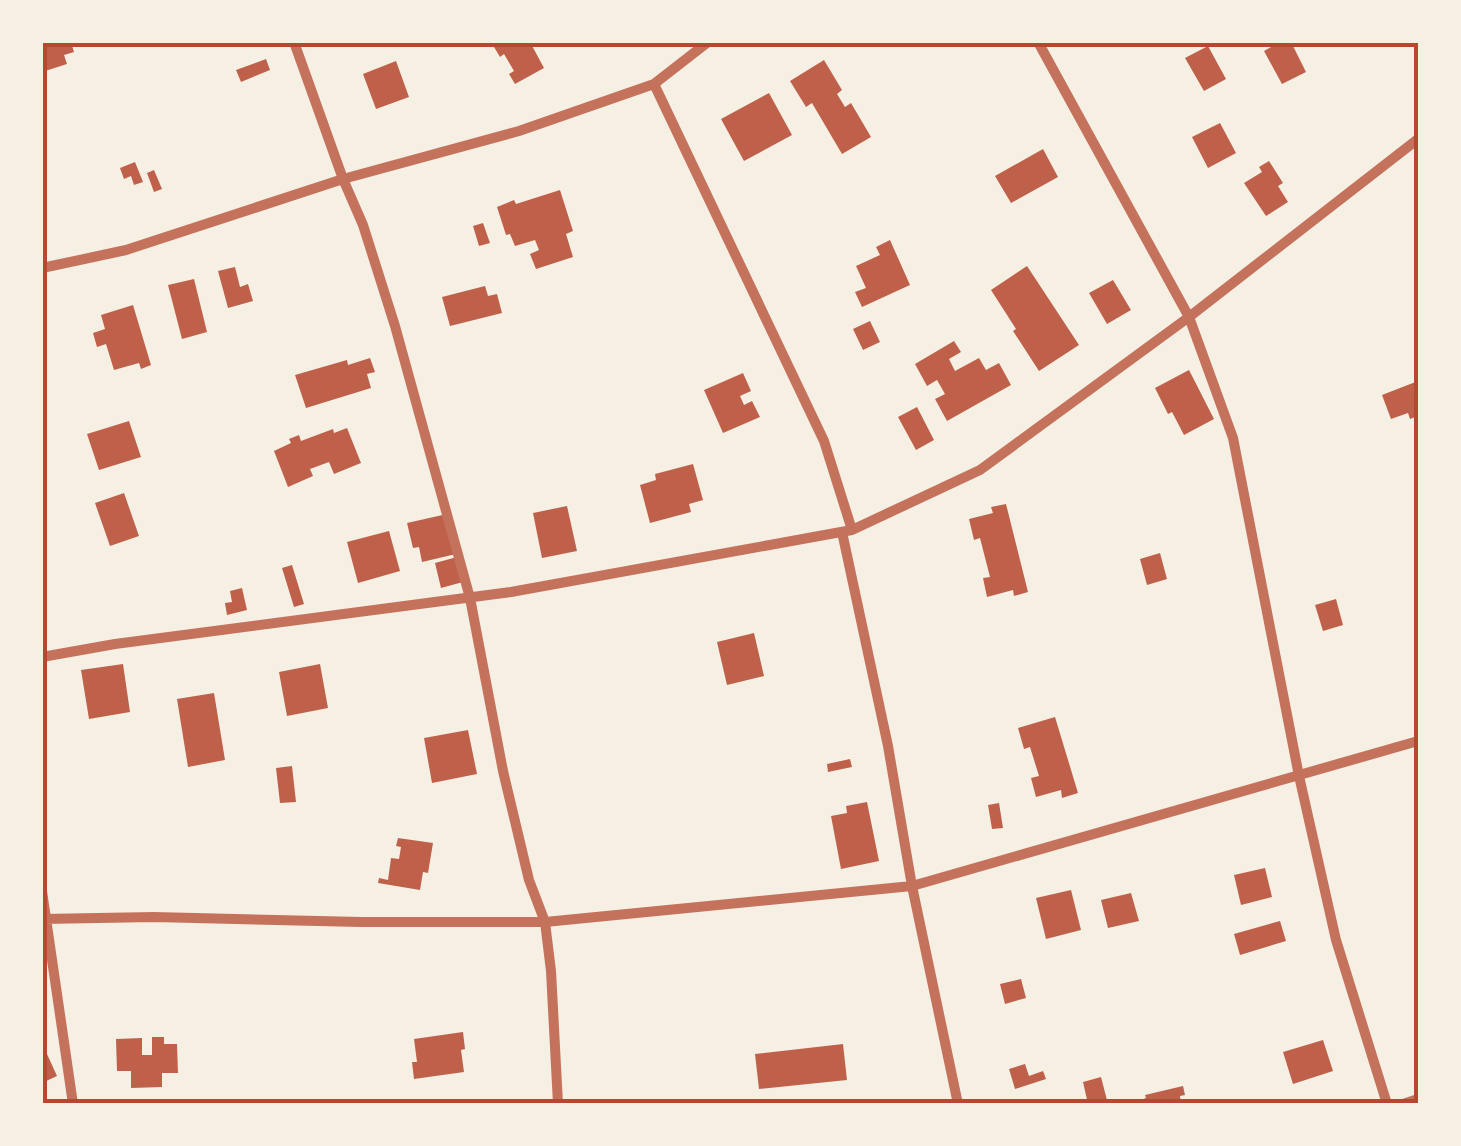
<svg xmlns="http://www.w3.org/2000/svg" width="1461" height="1146" font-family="Overpass,sans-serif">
  <rect width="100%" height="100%" fill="#f6efe4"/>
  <path fill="#bf614a" d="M42,42H71L74,52L64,55L67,64L42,72Z
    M501,42H530L544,68L515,84L509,74L514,71L504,54L500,57L494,47Z
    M1280,42H1291L1306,72L1282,84L1264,51Z
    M1208,46L1226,79L1204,91L1185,58Z
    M266,59L270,70L241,82L236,70Z
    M824,60L842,90L837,94L845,107L851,103L871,137L842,154L812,103L806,107L790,81Z
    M396,61L409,97L376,109L363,74Z
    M769,93L792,135L744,161L721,119Z
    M1220,123L1236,153L1208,168L1192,137Z
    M1043,149L1058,177L1011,203L995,176Z
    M1269,161L1283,183L1278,186L1288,202L1266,216L1244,183L1262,172L1259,167Z
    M135,162L143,182L134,185L131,176L124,179L120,168Z
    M154,170L162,189L154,192L147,173Z
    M560,190L573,231L566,234L573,257L536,269L530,254L539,250L535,240L515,246L510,234L506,235L497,207L514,200L516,204Z
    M483,223L490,243L479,246L473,226Z
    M890,240L910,285L862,307L855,292L866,288L856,266L880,255L876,247Z
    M1027,266L1079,345L1039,371L1013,331L1016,329L991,290Z
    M235,267L240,287L248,284L253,301L228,308L218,271Z
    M194,279L207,332L182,339L168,285Z
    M1113,280L1131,310L1107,324L1089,293Z
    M485,286L488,296L497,294L502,313L450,326L442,297Z
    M133,305L151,365L141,369L139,363L114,370L106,344L97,347L93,333L105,329L101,315Z
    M870,321L880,342L863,350L853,329Z
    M954,341L961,352L949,359L955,371L979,358L986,370L999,363L1011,385L947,421L935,399L945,394L937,380L927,386L915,364Z
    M370,358L375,372L367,374L371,388L306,408L295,375L347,360L348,365Z
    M1189,370L1214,419L1184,435L1172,412L1168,414L1155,388Z
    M743,373L751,391L740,396L744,405L752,401L760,417L723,433L704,390Z
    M1418,381V416L1410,419L1408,413L1391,419L1382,395Z
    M917,407L934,440L916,450L898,417Z
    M129,421L141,457L99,470L87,434Z
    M347,428L361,463L334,474L329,462L310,469L313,476L288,487L274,451L291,443L289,439L299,435L301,441L333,429L334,433Z
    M693,464L703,500L689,504L691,512L650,523L640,485L656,480L655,474Z
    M124,493L139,536L110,546L95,503Z
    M1006,504L1028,592L1014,596L1013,590L987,597L983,578L990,577L980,538L974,540L969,519L993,513L991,507Z
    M567,506L577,551L542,558L533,513Z
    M447,514L456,554L422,562L419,547L413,548L407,523Z
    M389,531L400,571L358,583L347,542Z
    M1160,553L1167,579L1147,585L1140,559Z
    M457,557L463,582L441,588L435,563Z
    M292,565L304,604L294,607L282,568Z
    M242,588L247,610L227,615L225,603L232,602L230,591Z
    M1336,599L1343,625L1323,631L1315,605Z
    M754,633L764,676L727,685L717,642Z
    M123,664L130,712L89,719L81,670Z
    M320,664L328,708L287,716L279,672Z
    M214,693L225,760L188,767L177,699Z
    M1055,717L1078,793L1062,798L1061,790L1036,797L1031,778L1039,776L1030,747L1024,749L1018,728Z
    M468,730L477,774L432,783L424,738Z
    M850,759L852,767L828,772L827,764Z
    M292,766L296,802L280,803L276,768Z
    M867,802L879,861L841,869L831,816L847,813L846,806Z
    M999,803L1003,828L992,829L988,805Z
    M398,838L433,843L428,873L423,872L420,890L378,883L379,878L388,880L391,858L399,859L401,847L396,846Z
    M1265,868L1272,897L1241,905L1234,875Z
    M1071,890L1081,930L1046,939L1036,898Z
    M1131,893L1139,921L1108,928L1101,900Z
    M1280,921L1286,941L1240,955L1234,934Z
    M1021,979L1026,998L1005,1004L1000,984Z
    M463,1032L465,1049L461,1050L464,1072L414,1079L412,1062H417L414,1039Z
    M152,1037H164V1044H177L178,1073H162V1087L131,1088V1071H117L116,1039L142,1038V1055H152Z
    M1323,1040L1333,1071L1293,1084L1283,1052Z
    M42,1043L57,1076L42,1083Z
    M843,1044L847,1080L759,1089L755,1054Z
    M1025,1064L1029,1076L1043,1071L1046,1079L1015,1089L1009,1069Z
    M1101,1077L1108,1104H1088L1083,1082Z
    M1183,1086L1185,1095L1180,1096L1181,1104H1129L1146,1098L1145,1095Z"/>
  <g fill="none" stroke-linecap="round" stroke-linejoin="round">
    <path stroke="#c5725c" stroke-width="10" d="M294,42L343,179L363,225L395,326L470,598L503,771L529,880L545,922L551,971L558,1104
      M1038,42L1189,317L1233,438L1299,776L1336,940L1387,1104
      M654,84L824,441L852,530
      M42,268L126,250L343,179L519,131L654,84L708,42
      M842,532L888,746L912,886L958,1104
      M42,657L115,644L511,592L852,530L980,470L1189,317L1418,139
      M42,891L73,1104
      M42,919L154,917L361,922H545L912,886L1418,741
      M1403,1104L1418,1099"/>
  </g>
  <rect width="1461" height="1146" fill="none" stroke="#f6efe4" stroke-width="90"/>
  <rect x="45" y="45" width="1371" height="1056" fill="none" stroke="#b5482f" stroke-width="4"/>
</svg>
